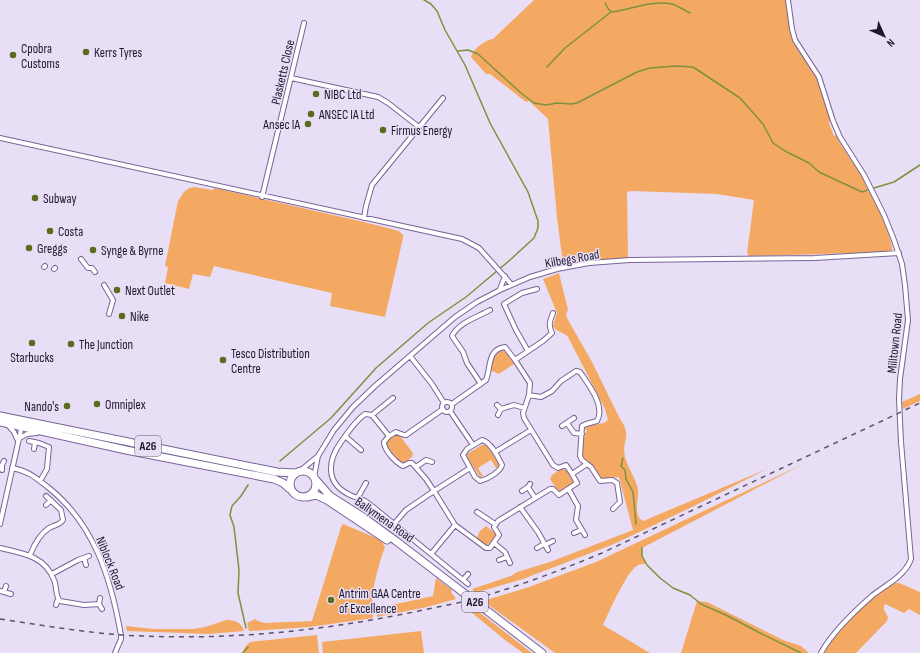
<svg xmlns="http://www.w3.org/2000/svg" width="920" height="653" font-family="'Sofia Sans Condensed',sans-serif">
  <rect width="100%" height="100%" fill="#e8dff7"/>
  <path fill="#f4a963" d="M534,0H786L789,25L792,36L796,45L818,78L831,118L829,123L834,136L836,135C845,155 862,170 868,190L867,192L870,191C875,203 894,240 892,251L890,252L749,256L747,253L754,200L717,194L632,191L627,192L628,258L563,263L557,218L548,119L529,101L526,102L490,74H486L471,57C473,49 485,40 493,39Z
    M195,187L212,190L215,188L364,222L399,231L403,235V238L385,317L330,306L332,293L214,266L210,277L193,274L189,289L165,283L168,267L165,266L178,201L184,192L189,188Z
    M559,273L568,310L566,314L567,318L592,362L620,419C633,437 621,440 625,457C628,468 636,479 638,489C639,500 634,509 640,519L643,521L767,469L694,506L614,544L523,579L475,593L472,589L511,576L517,572L550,562L633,530L619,477L602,479L592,464L585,460L582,455L585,433L587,432L585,428L592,425L604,423L608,420L605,409L568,337C564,332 556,332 553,326L557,313L543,279Z
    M501,350L506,352L514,364L499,374L490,370L494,356Z
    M920,394V401L903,409L902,402Z
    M395,435L400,436L413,453L412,457L404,463H401L386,445L387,441Z
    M482,445H487L500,466L496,468L491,460L478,468L483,476L480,477L468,459L467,454Z
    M803,464L642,548V556L646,564C643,564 639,564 637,566C627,571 608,614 603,625L650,653H555L483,601L529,587L596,562Z
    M562,468L567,471L573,482L571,485L560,491H558L550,479L552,475Z
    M343,524L381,540L385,547C378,566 369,598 373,618L310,627L249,631L247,623L255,619L258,621L265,623L312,621L341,527Z
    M486,526L494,532L496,535L488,545L478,540L477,537L480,531Z
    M436,578L452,590L451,592L456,599L427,607L377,617L378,608L433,596Z
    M895,583H899L920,592V615L909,609L904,613L885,604L884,606V610L888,617L887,621L856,653H824C840,627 869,598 895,583Z
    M697,601L707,602L783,640L801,646L809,653H681Z
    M470,605L532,653H523L505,640L466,608Z
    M226,620C234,620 242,622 244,631L209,634L127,631L126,626L154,629H193L205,627Z
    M421,631L424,653H323L322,642Z
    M317,635L319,653H242L245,647L250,642Z"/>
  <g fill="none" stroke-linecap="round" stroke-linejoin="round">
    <path stroke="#7e913e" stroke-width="1.5" d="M605,3L609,10L612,12C632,9 652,0 672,4C678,6 684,10 690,13
      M458,51L468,50L478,54L521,93L534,103L546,105L557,103L571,104L577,103L637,72L650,68L676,66L693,67L740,98L763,124L773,143L785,151L809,163L819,172L862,192L868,190
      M547,67L565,48L611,12
      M874,188L894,182L920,165
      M623,458L621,466L625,470L626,479L633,492L636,524
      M280,461L331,418L376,368L428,323L466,297L510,260L534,238L538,228V221L528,192L490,123L465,65L445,30L437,11L431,4L424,0
      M642,548V556L647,565L660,578L673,588L690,595L701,604L728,616L760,633L801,653
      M246,628L238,593L239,570L234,527L230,515L232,506L241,496L248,485
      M243,653L248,647"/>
    <g stroke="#786397" stroke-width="6">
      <path id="street" d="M788,0L792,29L795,40L819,77L833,121L840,137L864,175L884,215L894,240L902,264L905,285L908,320L900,379L899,399L901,442L911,559C905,576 886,585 873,595C857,609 831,634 821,653
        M291,78L378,97L388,103L419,127
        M0,138L462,239L479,248L511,284
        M262,197L304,23
        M364,218L366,206L372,185L443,98
        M81,259L88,268H92L95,272
        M44,267L45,266
        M54,269L55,268
        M104,285L113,300L109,314
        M500,289L505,276
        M528,351L516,330L504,304L522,293L537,289
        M410,356L432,384L444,403
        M515,360L530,383L529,395
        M576,371L580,372C588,384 606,406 597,421L586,424L582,426L580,456L582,460L587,464L572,474L566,465L558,468L553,465L524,418L523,413L529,395L541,397L552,391L561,381Z
        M481,384L467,363L463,352L452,336C459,322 478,317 490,310
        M442 407a5 5 0 1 1 10 0a5 5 0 1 1-10 0Z
        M452,404L486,380C491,368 487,349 505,347L515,360L543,341L552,333C548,325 550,321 553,313
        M497,405L501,409L514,405L524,408
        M450,411L473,445
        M372,415L393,398
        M498,415L501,409
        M567,423L574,433L582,434
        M8,425L14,432L18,441
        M562,426L574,418
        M345,436L361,450
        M389,436L372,415L365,414C355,421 348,432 341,442C328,460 325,482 348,494C353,497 359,498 365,501C375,508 384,516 394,524L406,510L434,491L426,479L412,463H409L403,466C395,462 384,450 384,442L389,436L396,432L404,435H406L443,409
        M18,439L27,434L37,433
        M482,440C491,442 498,457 502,465C500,472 488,479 480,481L475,477L463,455L467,449Z
        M29,441L39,443L49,447L47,469L40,481
        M34,449L35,442
        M495,452L531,430
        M587,464L591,467L600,481L612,480L617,483L620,502L613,509
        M416,467L426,460L432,462
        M12,468C29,471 36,478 49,488C95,525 111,579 121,635V639L115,653
        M2,470V465L4,461
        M300,471L318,456L334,430L353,407L375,386L455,317L477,302L500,290L530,277L557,269L589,263L630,260L815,258L899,253
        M314,477L318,456
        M528,487L535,498
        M569,490L578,506L576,520L585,535
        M522,491L528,487L530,484
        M358,497L366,483
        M46,505L51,500
        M520,507L538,532L548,550
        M477,512L495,524
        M0,524L22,425
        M394,524L431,554
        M455,525L434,491L470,468
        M574,533L581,530
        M494,543L505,552L510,563
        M545,545L553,541
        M0,548C22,553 45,556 54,580C57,586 55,596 60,601L84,605L99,604
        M537,548L544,544
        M30,555C34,545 40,534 49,528C54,525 60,525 63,520L61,510L46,496
        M84,558L86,565
        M499,560L507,557
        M52,574L78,560L89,556
        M463,580L468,574
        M468,584L431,554L455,525L486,548H490L499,535L494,527L498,521L550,489H553L559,495L577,483L572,474
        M0,591L11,594
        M4,592L6,586
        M100,598L99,604L102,609
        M56,605L58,599"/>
    </g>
    <g stroke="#786397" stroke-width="9">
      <path id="highway" d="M0,416L277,472L295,473
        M0,422L126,450L274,479L283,483L290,489
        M290 484a13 13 0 1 1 26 0a13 13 0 1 1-26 0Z
        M315,479L330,496L363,517L396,541L542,653
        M307,497L316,495L327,500L387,540"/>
    </g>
    <use href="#street" stroke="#fff" stroke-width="4"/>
    <use href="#highway" stroke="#fff" stroke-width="7"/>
    <path stroke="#5a5268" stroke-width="1.5" stroke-dasharray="5 5" stroke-linecap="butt" d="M0,619C41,625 81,632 122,635C224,641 315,632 414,612C435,607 457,604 477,598C520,586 561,570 602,553L920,403"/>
  </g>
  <g fill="#596c1a" stroke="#e8dff7" stroke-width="1.5">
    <circle cx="86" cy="52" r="4"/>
    <circle cx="13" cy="55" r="4"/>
    <circle cx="316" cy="94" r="4"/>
    <circle cx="311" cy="114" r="4"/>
    <circle cx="308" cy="124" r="4"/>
    <circle cx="383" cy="130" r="4"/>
    <circle cx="35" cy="198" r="4"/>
    <circle cx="50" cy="231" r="4"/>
    <circle cx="29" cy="248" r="4"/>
    <circle cx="93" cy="250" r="4"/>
    <circle cx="117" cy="290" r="4"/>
    <circle cx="122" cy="316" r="4"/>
    <circle cx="32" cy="343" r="4"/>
    <circle cx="71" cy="344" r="4"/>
    <circle cx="223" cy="360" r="4"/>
    <circle cx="97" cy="404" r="4"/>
    <circle cx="67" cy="406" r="4"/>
    <circle cx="331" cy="600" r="4"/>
  </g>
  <g text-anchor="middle" stroke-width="3" stroke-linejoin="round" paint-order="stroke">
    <g fill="#e8dff7" stroke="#5b5369" stroke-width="1">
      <rect x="135" y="436" width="26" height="20" rx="3"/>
      <rect x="462" y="592" width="26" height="20" rx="3"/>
    </g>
    <g font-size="12" font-weight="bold" fill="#1f172c">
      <text x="148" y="450">A26</text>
      <text x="475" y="606">A26</text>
    </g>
    <g font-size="13" fill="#1f172c" stroke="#e8dff7" text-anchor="start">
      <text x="21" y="53">Cpobra<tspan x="21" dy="15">Customs</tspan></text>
      <text x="94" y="57">Kerrs Tyres</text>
      <text x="324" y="99">NIBC Ltd</text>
      <text x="319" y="119">ANSEC IA Ltd</text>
      <text x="300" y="129" text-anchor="end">Ansec IA</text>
      <text x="391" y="135">Firmus Energy</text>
      <text x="43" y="203">Subway</text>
      <text x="58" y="236">Costa</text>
      <text x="37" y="253">Greggs</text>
      <text x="101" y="255">Synge &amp; Byrne</text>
      <text x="125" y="295">Next Outlet</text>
      <text x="130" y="321">Nike</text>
      <text x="79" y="349">The Junction</text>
      <text x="231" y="358">Tesco Distribution<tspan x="231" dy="15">Centre</tspan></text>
      <text x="32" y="362" text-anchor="middle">Starbucks</text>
      <text x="105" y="409">Omniplex</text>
      <text x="59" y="411" text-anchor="end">Nando's</text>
      <text x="339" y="598">Antrim GAA Centre<tspan x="339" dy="15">of Excellence</tspan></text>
    </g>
    <g font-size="13" fill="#1f172c" stroke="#e8dff7">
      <text transform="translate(282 72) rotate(-77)" y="5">Plasketts Close</text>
      <text transform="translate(572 258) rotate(-10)" y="5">Kilbegs Road</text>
      <text transform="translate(894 343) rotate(-84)" y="5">Milltown Road</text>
      <text transform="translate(385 519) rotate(35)" y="5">Ballymena Road</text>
      <text transform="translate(111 563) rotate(68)" y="5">Niblock Road</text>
    </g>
  </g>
  <g transform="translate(884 36) rotate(135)" stroke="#e8dff7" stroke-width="3" paint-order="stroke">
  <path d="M0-3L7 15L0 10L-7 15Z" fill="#1f172c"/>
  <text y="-6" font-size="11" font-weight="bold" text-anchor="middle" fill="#1f172c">N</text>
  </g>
</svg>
